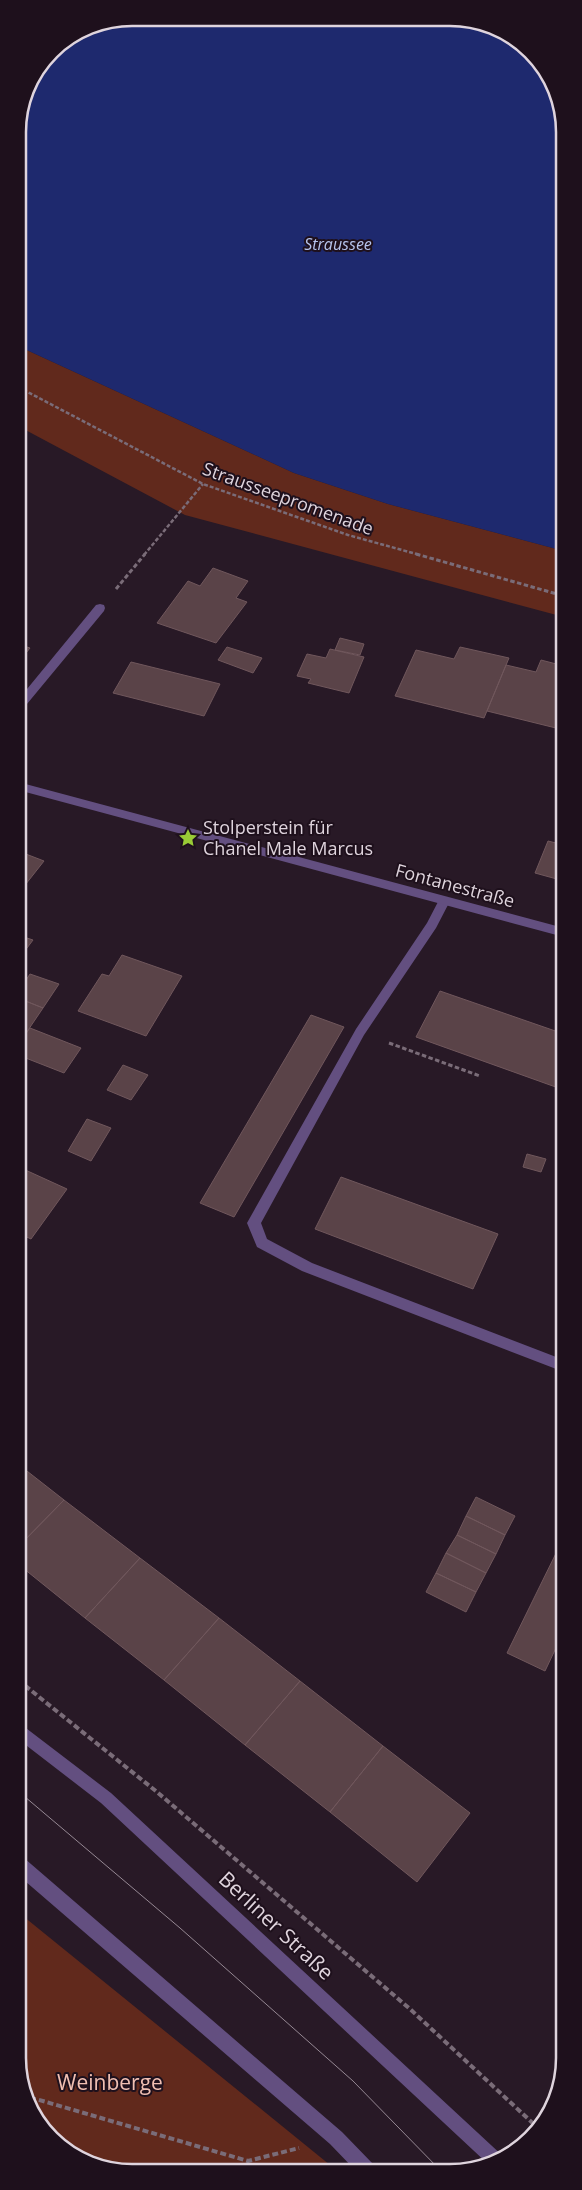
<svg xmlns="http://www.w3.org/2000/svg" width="582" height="2190" font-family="'Open Sans',sans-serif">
  <rect width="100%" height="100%" fill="#281926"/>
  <path fill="#61291c" d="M18,346L294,473L388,504L564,551V617L185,515L18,426Z
    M18,1912L330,2165L335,2171L110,2170L46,2134L19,2073Z"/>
  <path fill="#1e296e" d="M132,18L472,20L536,56L563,117L564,551L388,504L294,473L18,346V125L26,88L51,51L89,26Z"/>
  <path fill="#5a4348" stroke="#70575c" d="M213,568L248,581L236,598L247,602L216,643L157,623L188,581L200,586Z
    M340,638L364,644L360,655L335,650Z
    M18,644L30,648L18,663Z
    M227,647L262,658L253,673L218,660Z
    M460,647L509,658L484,718L395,696L416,650L454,659Z
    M330,649L364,657L349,693L308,683L311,679L297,676L307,654L326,658Z
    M541,660L564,666V730L487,711L506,665L536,672Z
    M131,662L220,684L204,716L113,693Z
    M548,841L564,845V881L535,873Z
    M18,851L44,861L18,894Z
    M18,935L33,940L21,956L18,955Z
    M122,955L182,976L146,1036L78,1011L102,974L109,976Z
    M30,974L59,984L43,1008L18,998V992Z
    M440,991L564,1034V1090L416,1037Z
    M18,998L43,1008L18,1045Z
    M311,1015L344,1027L234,1217L200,1203Z
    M30,1028L81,1048L64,1073L18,1055V1045Z
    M123,1065L148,1075L131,1100L107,1090Z
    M87,1119L111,1128L91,1161L68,1151Z
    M527,1154L546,1159L541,1172L523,1167Z
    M21,1168L67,1189L31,1239L18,1233V1172Z
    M341,1177L498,1234L473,1289L315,1229Z
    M18,1464L64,1500L18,1547Z
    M476,1497L515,1516L505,1535L466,1516Z
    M64,1500L140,1558L85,1618L18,1564V1547Z
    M466,1516L505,1535L496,1554L457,1535Z
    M457,1535L496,1554L486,1573L446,1553Z
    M564,1537V1631L545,1671L507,1653Z
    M446,1553L486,1573L476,1592L436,1573Z
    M140,1558L219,1618L164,1680L85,1618Z
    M436,1573L476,1592L466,1612L426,1592Z
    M219,1618L300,1681L245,1745L164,1680Z
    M300,1681L383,1746L330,1812L245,1745Z
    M383,1746L470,1813L417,1882L330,1812Z"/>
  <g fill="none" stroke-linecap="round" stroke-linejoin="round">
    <path stroke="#7a6c78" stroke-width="2.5" stroke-dasharray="4 2" stroke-linecap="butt" d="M18,387L203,484L348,535L420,555
      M144,555L203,484"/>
    <path stroke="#7a6c78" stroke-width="3" stroke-dasharray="4.5 2.5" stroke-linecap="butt" d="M416,554L564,596
      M116,589L145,554
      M389,1043L480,1076"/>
    <path stroke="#7a6c78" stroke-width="4" stroke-dasharray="6 3" stroke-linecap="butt" d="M18,1680L157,1792L410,2009L538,2128
      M30,2099H36L248,2161L299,2148"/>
    <path fill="#634f80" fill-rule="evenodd" d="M100,604L104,605L105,608L104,611L22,710L18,711V700L96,605Z
      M444,897L450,901L436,928L364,1035L261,1223L267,1239L312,1263L564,1360V1372L302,1271L257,1247L247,1223L356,1029L427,923L440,898Z
      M18,1856L24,1858L342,2132L374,2165L376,2171H356L330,2144L18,1875Z"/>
    <path fill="#634f80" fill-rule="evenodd" d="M18,782L564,928V937L18,790Z"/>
    <path fill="#634f80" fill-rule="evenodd" d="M18,1722L111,1793L505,2158L488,2164L101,1803L18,1739Z"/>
    <path stroke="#958893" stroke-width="1" d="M18,1791L180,1928L353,2081L441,2171"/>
  </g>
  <defs>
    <g id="sight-bare" transform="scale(1.5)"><path d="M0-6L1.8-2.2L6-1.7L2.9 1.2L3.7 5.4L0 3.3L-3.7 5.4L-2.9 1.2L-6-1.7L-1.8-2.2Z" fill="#99cb36" stroke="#1e101c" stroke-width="2.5" paint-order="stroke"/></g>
  </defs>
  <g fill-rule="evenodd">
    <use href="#sight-bare" x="188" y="838"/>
  </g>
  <g text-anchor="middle" stroke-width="4" stroke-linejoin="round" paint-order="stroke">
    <g font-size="16" font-style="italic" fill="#b6c3ec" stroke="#1e101c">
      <text x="338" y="250">Straussee</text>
    </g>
    <g font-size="18" fill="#dfd4dd" stroke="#1e101c">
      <text transform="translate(288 499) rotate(20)" y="6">Strausseepromenade</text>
      <text transform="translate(455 886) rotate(15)" y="6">Fontanestraße</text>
    </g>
    <g font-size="18" fill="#dfd4dd" stroke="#1e101c" text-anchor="start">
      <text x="203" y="834">Stolperstein für<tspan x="203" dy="21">Chanel Male Marcus</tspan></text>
    </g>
    <g font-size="21" fill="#dfd4dd" stroke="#1e101c">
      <text transform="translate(276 1926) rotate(43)" y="7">Berliner Straße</text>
    </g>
    <g font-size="21" fill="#f0bfb2" stroke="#1e101c">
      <text x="110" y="2090">Weinberge</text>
    </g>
  </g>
  <path d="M0 0H582V2190H0ZM132 26H450A106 106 0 0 1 556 132V2058A106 106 0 0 1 450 2164H132A106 106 0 0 1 26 2058V132A106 106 0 0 1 132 26Z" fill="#1e101c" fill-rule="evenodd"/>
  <path fill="none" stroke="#dfd4dd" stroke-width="2.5" d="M132 26H450A106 106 0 0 1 556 132V2058A106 106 0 0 1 450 2164H132A106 106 0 0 1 26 2058V132A106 106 0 0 1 132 26Z"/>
</svg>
